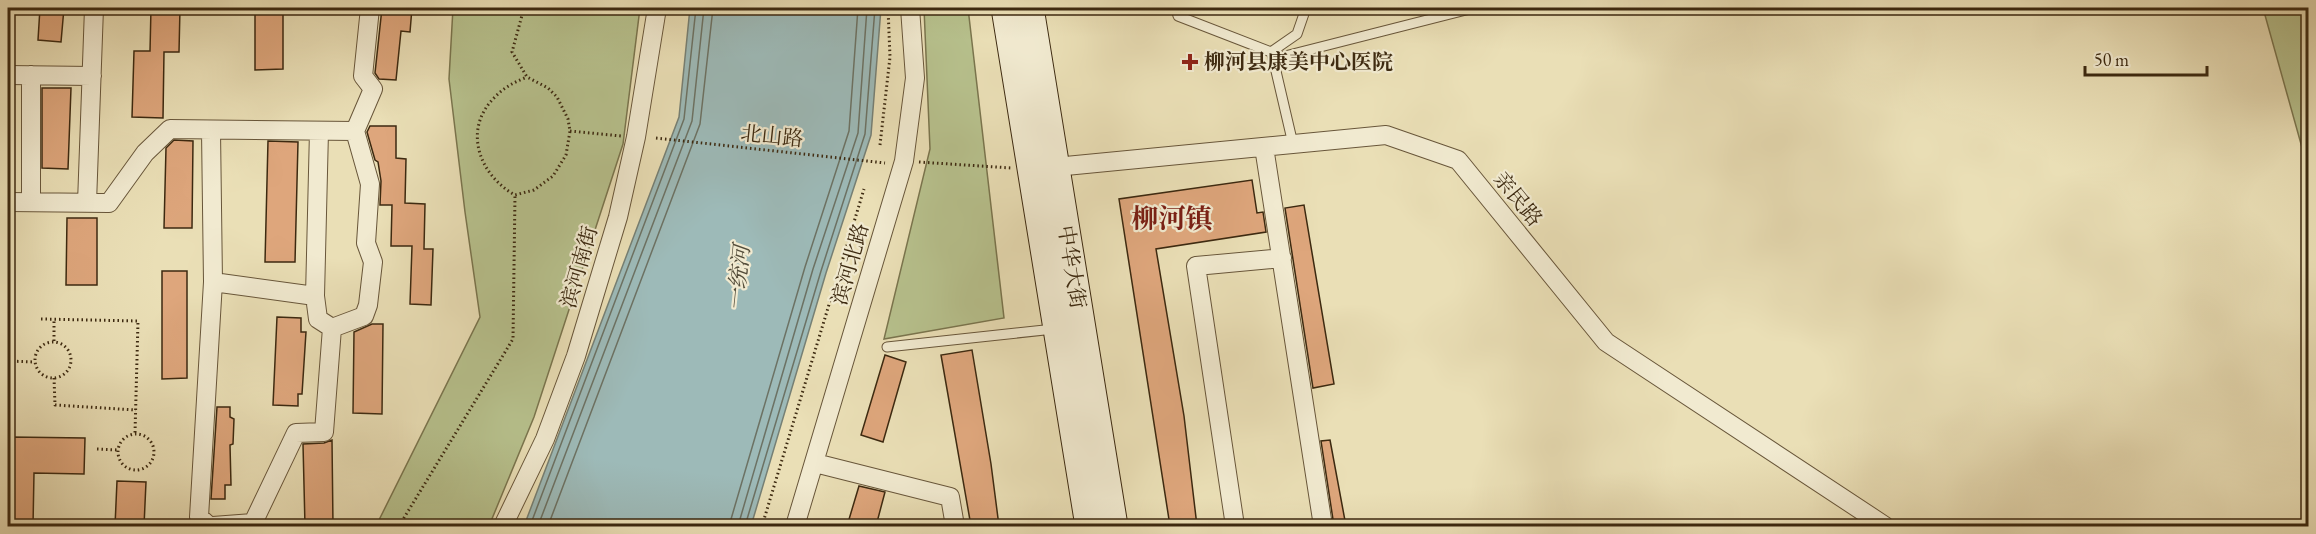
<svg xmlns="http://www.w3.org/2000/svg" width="2316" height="534" font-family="'EB Garamond','Noto Serif SC',serif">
  <rect width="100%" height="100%" fill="#eadfb6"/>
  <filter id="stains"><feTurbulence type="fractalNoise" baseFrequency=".00333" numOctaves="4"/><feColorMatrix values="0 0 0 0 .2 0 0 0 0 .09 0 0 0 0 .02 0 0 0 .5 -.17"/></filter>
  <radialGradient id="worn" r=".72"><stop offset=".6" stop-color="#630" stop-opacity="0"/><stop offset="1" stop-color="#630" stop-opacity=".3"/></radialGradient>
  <path fill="#b7c18d" stroke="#7a754e" stroke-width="1.5" d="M453,8H640L623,144L534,417L489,526H376L480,317L465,212L449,79Z
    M924,8H968L1004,318L884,339L930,149Z
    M2263,8H2308V169Z"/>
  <path fill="#9dbab8" stroke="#768075" stroke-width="1.5" d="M690,8H881L871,135L826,273L751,526H524L679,117Z"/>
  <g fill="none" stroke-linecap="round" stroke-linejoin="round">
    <path stroke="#6c7264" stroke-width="1.5" d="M530,526L684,119L696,8
      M538,526L692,121L704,8
      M548,526L700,124L713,8
      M729,526L805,267L849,131L858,8
      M738,526L813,269L858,133L867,8
      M745,526L821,271L865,134L875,8"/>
  </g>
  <path fill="#dea67c" stroke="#3c2910" stroke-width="1.5" d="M40,8H64L61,42L38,40Z
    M151,8H180L179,52H164L163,118L132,117L134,51H150Z
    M255,8H283V69L255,70Z
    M382,8H412L410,32L401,31L396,80L379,79L375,73Z
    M42,88H71L68,169L42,168Z
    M370,126H396V158L406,159L405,203L425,204L424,249H433L431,305L410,304L412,246H391L392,205H380L381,181L378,162L375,160L367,132Z
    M174,140L193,141L192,228H164L166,148Z
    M268,141L298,142L295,262H265Z
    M1252,180L1257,213L1263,212L1266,232L1156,249L1184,416L1197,526H1170L1119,199Z
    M1304,205L1334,384L1313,388L1285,208Z
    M67,218H97V285H66Z
    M162,271H187V378L162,379Z
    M277,317L301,318V332H306L302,394H298V406L273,405Z
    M372,324H383L382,414L353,413L354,332Z
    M972,350L991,464L999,526H971L941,355Z
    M885,355L906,362L883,442L861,435Z
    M217,407H230V417L234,419L233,444L230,445L231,485H225V499H211Z
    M11,437L85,438L84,474L34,473L33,526H8V478H10Z
    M332,440L333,526H305L303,444L324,443Z
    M1330,440L1346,526H1334L1321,441Z
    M117,481L146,482L144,526H115Z
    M859,486L885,492L876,526H847Z"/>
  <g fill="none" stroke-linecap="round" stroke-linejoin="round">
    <g stroke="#68563a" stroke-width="11">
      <path id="service" d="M1176,8L1178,16L1271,52L1297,34L1306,8
        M1272,54L1293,144
        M1273,59L1474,8
        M887,347L1054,329"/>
    </g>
    <g stroke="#68563a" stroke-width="20">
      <path id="minor" d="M8,75L92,76
        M1264,147L1323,526
        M1045,168L1386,135L1458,160L1606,342L1885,526
        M8,202L109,203L145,153L170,129L355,131
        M31,202V75
        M87,203L94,8
        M213,282L315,296L318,319L332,328L364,316L368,305L373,262L366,243L370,184L355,131L373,89L363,76L370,8
        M315,296L319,131
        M815,463L950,497L955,526
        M209,526L199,517L213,282L211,131
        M213,526L253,523L296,433L324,432L332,328
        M503,526L545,439L576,356L618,217L636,137L657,8
        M795,526L904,161L915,78L910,8
        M1235,526L1196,266L1282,258"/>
    </g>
    <g stroke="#3c2910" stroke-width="29">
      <path id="secondary" d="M1005,8L1089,526
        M1030,8L1114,526"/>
    </g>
    <path stroke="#3c2910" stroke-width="3" stroke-dasharray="1.5 3" stroke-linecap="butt" d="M524,8L512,52L527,77L548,88L557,97L568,119L570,131L566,155L553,176L534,190L515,195C479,175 462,129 495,97C504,87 515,82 527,77
      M570,131L621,136
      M880,145L890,57L888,8
      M919,162L1011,168
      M41,319L138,321L135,433
      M54,341V320
      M35 360a18 18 0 1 1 36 0a18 18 0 1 1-36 0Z
      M8,361L34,362
      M54,378L55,405L136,410
      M118 452a18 18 0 1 1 36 0a18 18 0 1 1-36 0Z
      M97,449L118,450
      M399,526L513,339L515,195
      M762,526L864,189"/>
    <use href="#service" stroke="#f1ead0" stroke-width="9"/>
    <use href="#minor" stroke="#f1ead0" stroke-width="18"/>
    <use href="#secondary" stroke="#f1ead0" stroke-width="27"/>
    <path stroke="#3c2910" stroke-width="3" stroke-dasharray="1.5 3" stroke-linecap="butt" d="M656,138L885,163"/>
  </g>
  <path fill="#8f2418" stroke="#f1ead0" stroke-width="2" d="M1187 53h6v6h6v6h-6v6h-6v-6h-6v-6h6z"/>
  <g text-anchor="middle" stroke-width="4.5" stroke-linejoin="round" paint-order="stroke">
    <g font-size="21" font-weight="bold" fill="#3c2910" stroke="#f1ead0" text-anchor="start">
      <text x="1204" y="69">柳河县康美中心医院</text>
    </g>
    <g font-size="21" fill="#3c2910" stroke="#f1ead0">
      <text transform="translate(772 136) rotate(6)" y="7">北山路</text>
      <text transform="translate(1518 199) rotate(51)" y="7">亲民路</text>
      <text transform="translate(850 264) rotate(-74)" y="7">滨河北路</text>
      <text transform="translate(579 267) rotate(-74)" y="7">滨河南街</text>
      <text transform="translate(1072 267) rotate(81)" y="7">中华大街</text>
    </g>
    <g font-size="22" font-style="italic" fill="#544d3a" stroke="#f1ead0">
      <text transform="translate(738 278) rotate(-84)" y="8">一统河</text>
    </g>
    <g font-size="27" font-weight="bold" fill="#7a1f14" stroke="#f1ead0">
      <text x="1172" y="228">柳河镇</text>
    </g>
  </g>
  <rect width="2316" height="534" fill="none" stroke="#eadfb6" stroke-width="30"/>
  <rect x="9" y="9" width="2298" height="516" fill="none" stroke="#3c2910" stroke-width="3"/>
  <rect x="15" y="15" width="2286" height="504" fill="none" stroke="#3c2910" stroke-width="1.5"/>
  <path d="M2085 66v9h122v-9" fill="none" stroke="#3c2910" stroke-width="3"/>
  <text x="2094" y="66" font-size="18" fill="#3c2910" stroke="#f1ead0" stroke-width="4.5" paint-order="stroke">50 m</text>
  <rect width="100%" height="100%" filter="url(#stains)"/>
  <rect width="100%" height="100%" fill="url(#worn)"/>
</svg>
